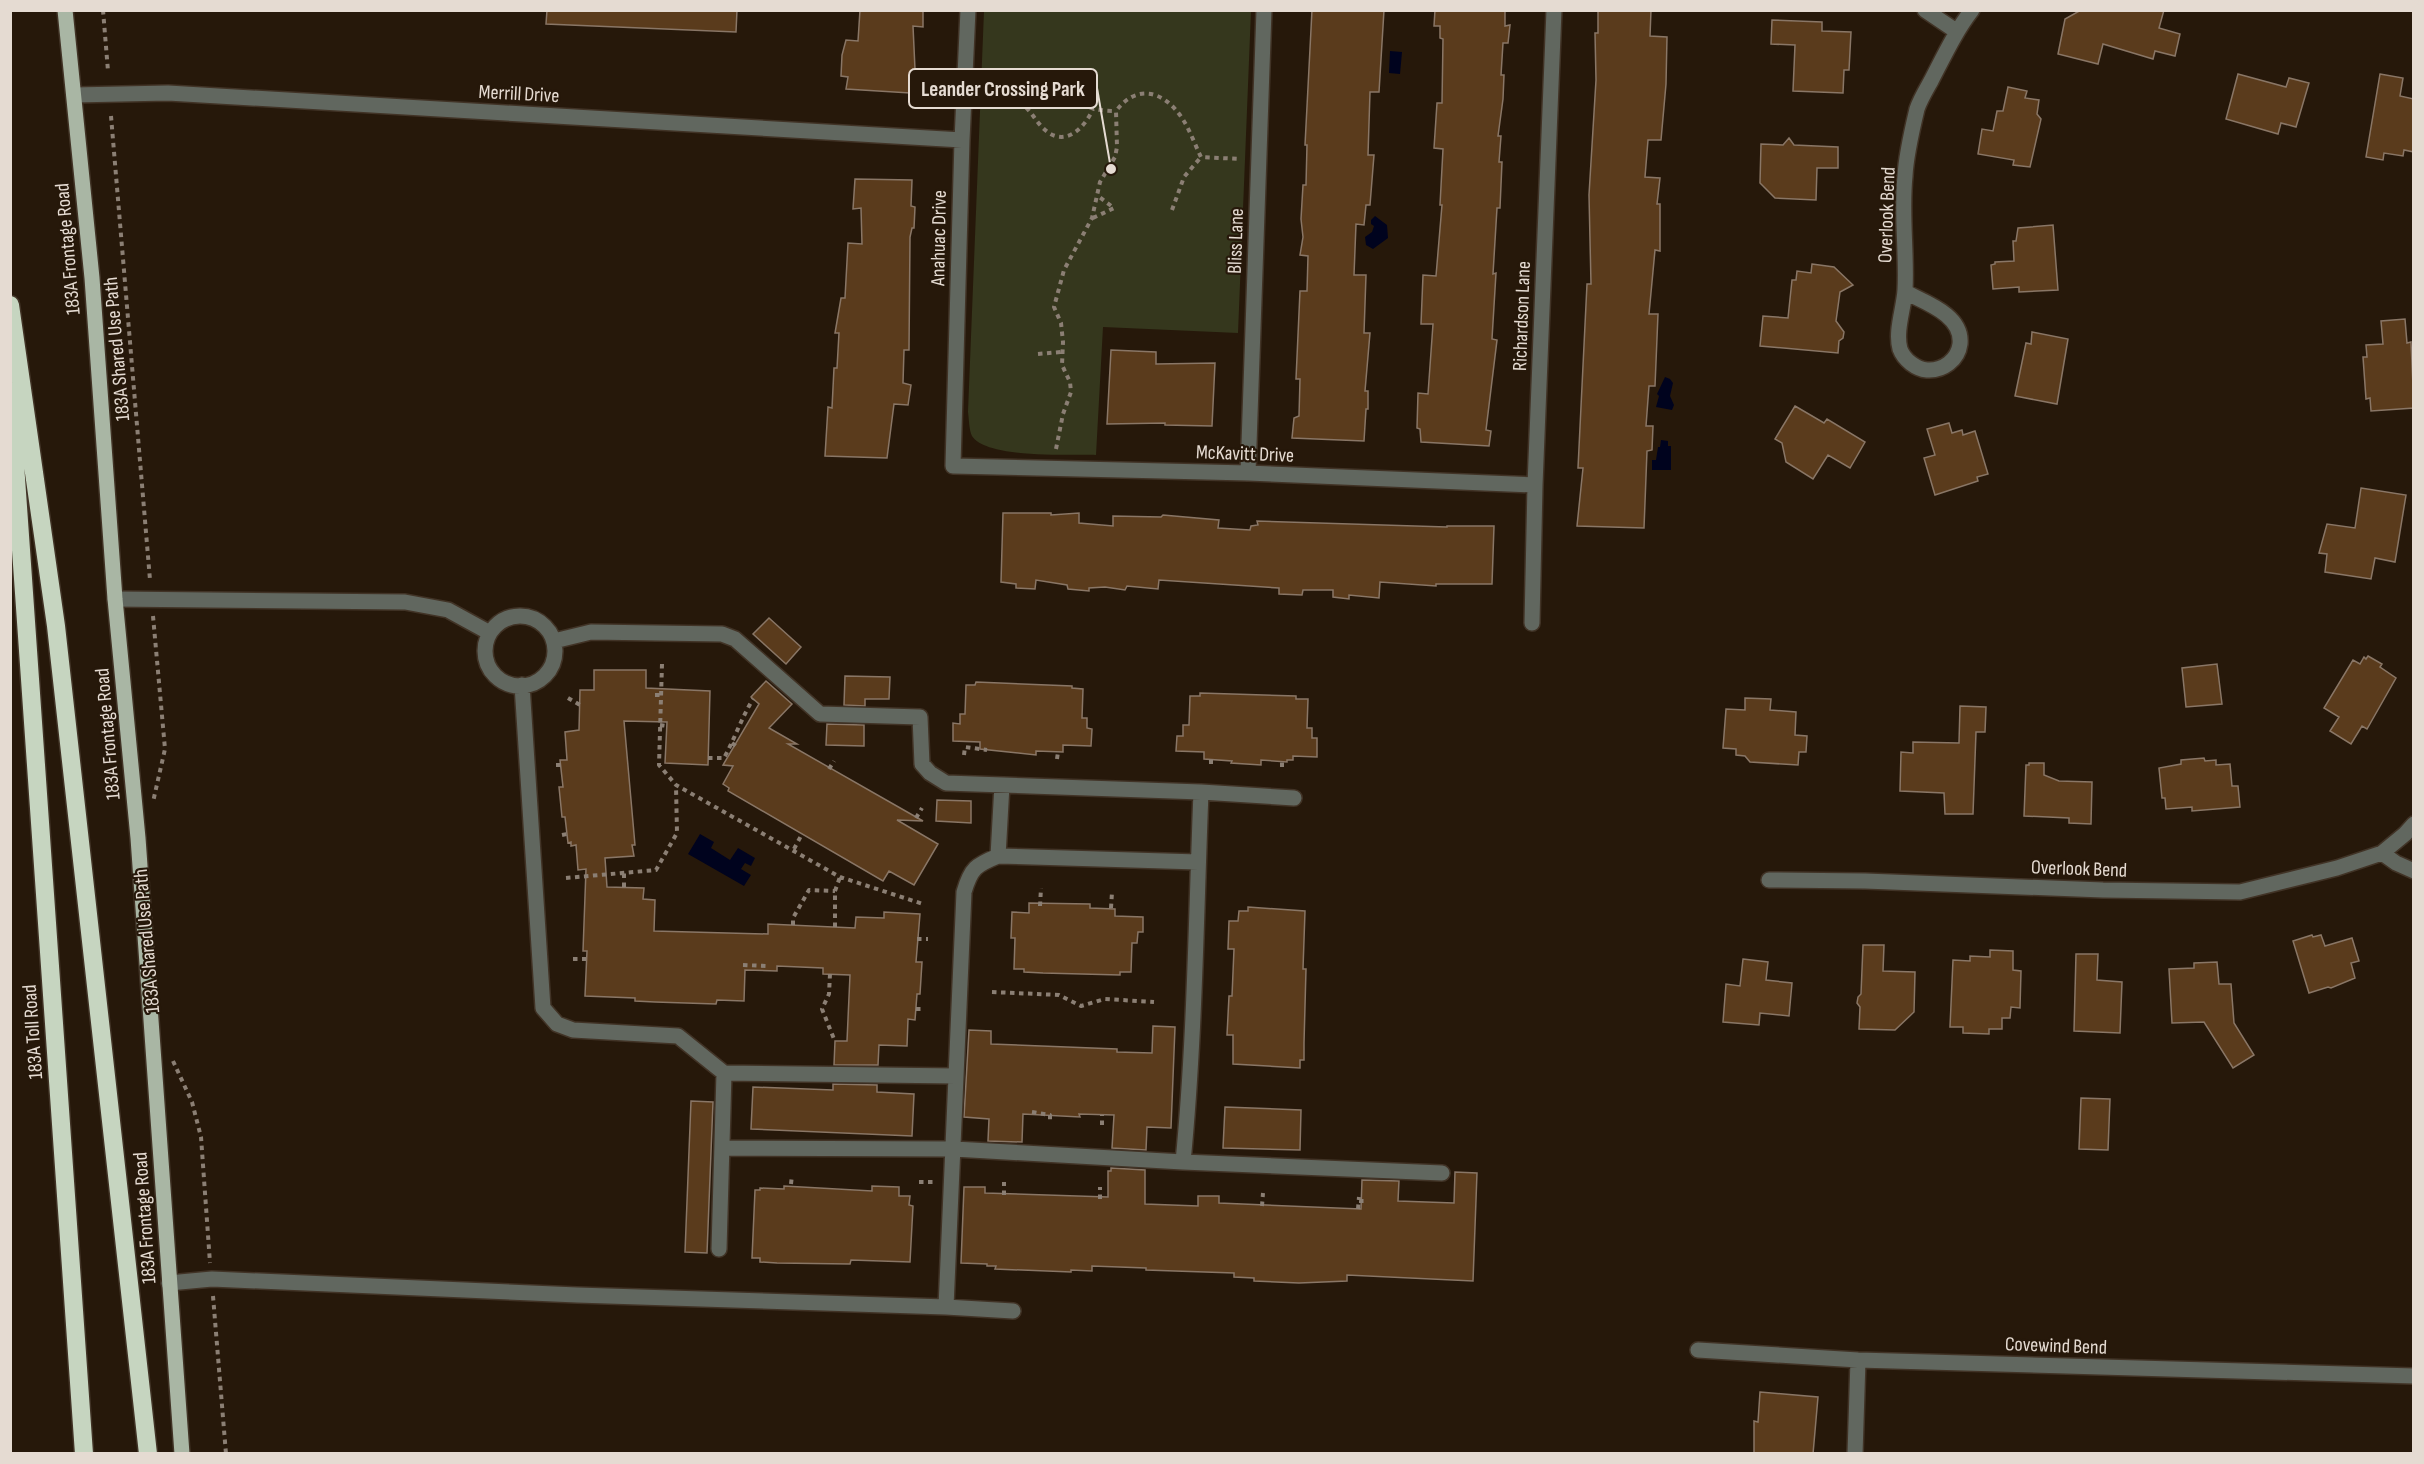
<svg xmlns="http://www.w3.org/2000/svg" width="2424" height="1464" font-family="'Sofia Sans Condensed',sans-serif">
  <rect width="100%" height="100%" fill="#26180a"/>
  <path fill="#35371d" d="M984,11H1251L1238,333L1103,327L1096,455C1070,454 987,459 972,436C969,430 969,419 968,412Z"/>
  <path fill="#00031e" d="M1390,51L1402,52L1400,74L1389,73Z
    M1375,216L1387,225L1388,238L1373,249L1366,245L1365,237L1372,232L1374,226L1371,224V220Z
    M1665,377L1670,379L1673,383L1670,396L1674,405L1672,410L1656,407L1659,396L1657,394Z
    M1661,440L1668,441V446H1671V470H1652V460H1656L1658,447H1660Z
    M700,834L714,842L711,848L730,860L738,848L755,858L751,866L745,863L741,869L751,875L744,886L688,854Z"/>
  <path fill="#5a3b1c" stroke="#897666" stroke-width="1.5" d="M547,10H737L736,32L546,24Z
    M860,10H923V27L913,26L915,69H913L910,93L846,89L848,77L841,76L842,55L846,40L858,41Z
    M1312,10H1384L1379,92H1370L1368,155H1374L1370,205H1366L1364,225L1356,224L1354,275H1366L1364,333H1370L1365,391H1368V409H1366L1364,441L1292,438L1294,418L1299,416L1300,379H1296L1300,291H1307L1308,256L1300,255L1303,237L1301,219L1303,185H1306L1307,145H1305Z
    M1435,10H1505V26L1510,25L1508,43H1503L1501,75H1504L1503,99L1498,136H1501L1499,162H1502L1500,208H1497L1493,274L1496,273L1492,339L1497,340L1486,430L1491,431L1489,446L1421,442L1420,429L1417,428L1418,393L1428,394L1433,324H1421L1423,275L1436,276L1442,205H1440L1443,149L1434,148L1437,103H1442L1443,39L1440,38V26H1434Z
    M1598,10H1651L1650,36L1667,37L1666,84L1661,140H1648L1645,177L1660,178L1657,204H1660V251L1655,250L1649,314H1658L1655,386H1649L1646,426H1653L1652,450L1647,451L1644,528L1577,526L1583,468H1578L1587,284H1591L1589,195L1596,80L1595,33H1598Z
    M2081,10H2164L2159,28L2180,34L2175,56L2155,51L2153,59L2103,44L2098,64L2058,54L2065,19Z
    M1772,20L1822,22V31L1851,32L1849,70H1844L1843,93L1793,91L1795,45L1771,44Z
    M2238,74L2286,87L2289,78L2309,83L2296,127L2281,123L2278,134L2226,119Z
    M2380,74L2403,78L2400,96L2414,99V152L2404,150L2403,156L2384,153L2383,160L2366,157Z
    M2008,87L2027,91L2025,98L2039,100L2037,114L2041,119L2030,167L2013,165L2014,160L1978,154L1982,129L1993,131L1997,111H2003Z
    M1789,138L1794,145L1838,147V168H1817L1816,200L1775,198L1760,183L1761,144L1783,145Z
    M855,179L912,180L911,206L915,207L914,228H912L910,237L909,350H904L903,383L911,385L908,405L894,404L887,458L825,456L828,407L832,408L834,368H837L839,333H835L841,298H845L848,243L862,244L861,208L853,209Z
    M2053,225L2058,290L2019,292V287L1993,289L1991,265L1995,264V262L2014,261L2013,241H2016L2018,228Z
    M1812,264L1834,267L1853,285L1840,292L1836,321L1844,332L1843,338L1839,341L1838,353L1760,346L1763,316L1788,318L1792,280H1796L1797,271L1811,273Z
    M2405,319L2407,343L2411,342L2414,408L2371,411L2370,398L2366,399L2363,357H2367L2366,345L2383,344L2381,321Z
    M2032,332L2068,339L2057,404L2015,396L2026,343L2031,344Z
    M1111,350L1156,352V364L1215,363L1212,426L1165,425V423L1107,424Z
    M1795,406L1824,423L1827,419L1865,442L1850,468L1828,455L1813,479L1786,462L1782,443L1775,439Z
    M1949,423L1952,433L1962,430L1963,435L1975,431L1988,474L1977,477L1978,481L1935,495L1924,458L1935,455L1927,429Z
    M2361,488L2406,495L2395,562L2375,558L2371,579L2325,572L2327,554L2319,553L2327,524L2355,528Z
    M1003,513H1051V515L1079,513V523L1113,526V516L1161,517L1163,515L1219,520L1218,528L1250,530L1251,526L1258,525L1257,521L1447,527V526H1494L1492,584H1436V586L1380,582L1379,598L1349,595V599L1333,597V590H1303L1302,595L1279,594V588L1159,580L1158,589L1127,586L1125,590L1105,587L1089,588V591L1068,589L1067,585L1036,580L1035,589L1016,588V584L1001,582Z
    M769,618L801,647L786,664L753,634Z
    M2368,656L2382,664L2380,667L2396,678L2367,729L2362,726L2351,744L2330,731L2339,717L2324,708L2353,660L2360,664L2364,657L2366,659Z
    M2217,664L2222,704L2186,707L2182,668Z
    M594,670H646V688L710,691L708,765L665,763L667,722L624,721L635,845H632L634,856L605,858L607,887L644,888L643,899L655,900L654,931L768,934V924L855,928L856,917L884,918V912L920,914L916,962H922L920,994H917L915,1020L908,1019L907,1046L879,1045L878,1065H834L835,1041H847L850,975L823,974V968L777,966V971L745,970L744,1001L717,1000L716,1004L655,1002L635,1001V998L585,996L587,951H583L586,869L578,870L576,845L571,846V842L568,843L565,817H562L559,787H563L560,760H567L565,732L579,730L580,690H594Z
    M845,676L890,677L889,699H865V706L844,705Z
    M766,681L792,704L769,728L797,744H788L923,821L897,820L938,844L914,885L889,871L883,881L728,791L729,788L723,784L733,766L723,765L759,704L751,697Z
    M976,682L1072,686V688L1083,689L1082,718H1087V728L1092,729L1091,746L1063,745V752L1036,751V755L980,749V742L953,741V723L960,724V714H965L966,685H975Z
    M1200,693L1296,696V699H1308L1307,728H1312V738H1317V757L1293,756V760H1287V762L1261,760V765L1231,763L1232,761L1204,759V752L1176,751L1177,736H1183V725H1189L1190,696H1200Z
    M1745,698L1771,699L1770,710L1796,712L1795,735L1807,736L1806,752H1799L1798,765L1750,762L1745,756L1736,755V749L1723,748L1726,709L1745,710Z
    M1960,706L1986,707L1985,732H1976L1973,814H1945L1944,793L1900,791L1901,752L1913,753V742L1959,743Z
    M827,724L864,725V746L826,745Z
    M2204,758L2205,761L2216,760V765L2230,764L2232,786H2238L2240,807L2192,811V807L2166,809L2165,798H2162L2159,768L2181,764V760Z
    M2029,763H2044V775L2059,781L2092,782L2091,824L2069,823V818L2024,816L2026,765H2029Z
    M937,800L971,801V823L936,821Z
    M1029,903L1090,904V908L1115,909V916L1143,917V932H1138L1137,943H1132L1131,972H1120V975L1043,973L1024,972V969H1014L1015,938H1011L1012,912L1029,913Z
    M1248,907L1305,911L1303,969H1306L1304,1043V1060H1300V1068L1233,1064V1035H1227L1229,996H1232L1234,949H1228L1229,921H1238L1239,911H1248Z
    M2312,935L2313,937L2321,935L2325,946L2352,938L2359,961L2351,963L2355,978L2331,988L2328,987L2309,993L2293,941Z
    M1863,945H1884L1883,971L1915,972L1914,1012L1895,1030L1859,1029L1860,1007L1857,1003L1858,997L1861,994Z
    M1990,950L2013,951V970L2021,971L2020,1008L2011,1007L2010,1018H2002V1029H1989V1034L1963,1033V1027H1950L1953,960L1970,961V956L1990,957Z
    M2076,954H2098L2097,980L2122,982L2120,1033L2074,1031Z
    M1743,959L1768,962L1766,980L1792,983L1789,1016L1760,1013L1759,1025L1723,1022L1726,984L1740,986Z
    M2217,962L2219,984H2231L2234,1023L2254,1055L2233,1068L2204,1022L2172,1023L2169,969L2194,968V963Z
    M1153,1026L1175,1027L1171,1128L1147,1127L1146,1150L1112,1148L1114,1115L1079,1114L1080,1117L1023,1114L1022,1142L988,1141L989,1119L964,1117L969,1030L991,1031V1044L1117,1049V1052L1152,1053Z
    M833,1084L877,1085V1092L914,1094L912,1136L751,1129L753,1087L833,1090Z
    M2081,1098L2110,1099L2108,1150L2079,1149Z
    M691,1101L713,1102L707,1253L685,1252Z
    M1225,1107L1301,1110L1300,1150L1223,1148Z
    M1111,1168L1145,1170V1204L1198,1206V1196H1219V1203L1361,1209L1362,1180L1399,1181L1398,1201L1454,1203L1455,1172L1477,1173L1473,1281L1347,1275V1281L1299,1283L1254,1281V1278L1234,1277V1273L1146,1270V1268L1092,1266V1271L1071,1270V1272L995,1269L996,1266H987V1264L961,1263L964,1187H985V1193L1108,1197V1171H1111Z
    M784,1186L872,1191V1186L899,1187V1196H910L909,1205L913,1206L910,1262L851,1260L850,1264L777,1263L760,1262V1258H752L755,1190H760V1188L784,1189Z
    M1760,1392L1818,1397L1813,1454H1754V1421L1758,1422Z"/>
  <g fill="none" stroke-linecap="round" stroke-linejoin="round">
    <g stroke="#413326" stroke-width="18">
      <path id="minor" d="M968,10L962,140L953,466L1248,473L1535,485
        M1925,10L1956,31
        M74,95L168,93L962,140
        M1905,292C1926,303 1963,315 1960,344C1958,360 1943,371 1927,370C1916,369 1904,360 1900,349C1895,331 1904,308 1905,290C1907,253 1901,214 1905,176C1906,155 1912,130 1917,109C1920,100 1926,90 1931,81C1944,56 1955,32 1972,10
        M1248,473L1264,10
        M115,599L405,602L448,610L490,633
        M485 651a35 35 0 1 1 70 0a35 35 0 1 1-70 0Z
        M1532,623L1535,485L1554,10
        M554,641L591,632L722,634L735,639L820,714L920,717L922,764L930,773L946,783L1201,792L1294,798
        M522,685L543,1008L557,1024L573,1030L678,1036L724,1073L956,1076
        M1002,785L998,856L1198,862
        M2382,853L2396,863L2414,871
        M1769,880L1865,881L2103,890L2240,892L2337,868L2382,853L2405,834L2414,824
        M723,1148L954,1149L1183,1162L1442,1173
        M1183,1162C1195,1039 1196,916 1201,792
        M719,1249L724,1073
        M169,1283L212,1279L577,1295L946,1307L964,892C971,868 976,865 998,856
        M946,1307L1013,1311
        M1698,1350L1858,1360L2414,1376
        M1855,1454L1858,1360"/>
    </g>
    <g stroke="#413326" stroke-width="18">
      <path id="major" d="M65,10L92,278L115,599L138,838L182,1454"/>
    </g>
    <g stroke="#413326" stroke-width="21">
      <path id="highway" d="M10,305L56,626L148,1454
        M10,392L84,1454"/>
    </g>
    <path stroke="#8b7f74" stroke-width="4" stroke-dasharray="4.5 4.5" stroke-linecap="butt" d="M103,10L108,71
      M1069,91C1080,108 1097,111 1116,111
      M984,96C995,96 1007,96 1017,101C1029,107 1034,119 1043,128C1064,149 1084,129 1093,109
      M111,116L150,580
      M1172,210L1184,177L1201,157
      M1093,218L1114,208L1098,196
      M1038,354L1061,352
      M1056,449L1063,414L1071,392L1070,382L1062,365L1063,342L1061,323L1054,307L1064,270L1092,218L1100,182L1115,157L1117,147L1116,111C1137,83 1164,91 1182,118C1190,130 1195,145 1201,157L1240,159
      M153,616L165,749L153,802
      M662,664L659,765L676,785L840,877L923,904
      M655,695H661
      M568,698L580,705
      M660,725L667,726
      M732,743L737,747
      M964,755L965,747L987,750
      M708,758H724C735,738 741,719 753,699
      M1057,759L1058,752
      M1211,764V759
      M556,765H561
      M1282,767V762
      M829,769L834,761
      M916,818L922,808
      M562,835L567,834
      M794,849L802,834
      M566,878L656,870L677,833L676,786
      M624,887V873
      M1040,906L1041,888
      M1111,908L1112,892
      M793,925V918L809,890L835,891
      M835,927V891L840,877
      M917,939H928
      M573,959H586
      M743,965L767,966
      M830,974L829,994L822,1009L834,1039
      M992,992L1059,995L1081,1006L1105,999L1154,1002
      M916,1009H925
      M173,1061L192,1102L201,1137L210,1263
      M1032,1112L1050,1115V1123
      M1102,1125V1115
      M919,1182H934
      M791,1184L792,1175
      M1004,1195V1182
      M1100,1199V1187
      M1359,1201H1367
      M1262,1206L1263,1193
      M1358,1209L1359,1197
      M213,1296L226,1454"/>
    <use href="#minor" stroke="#61675f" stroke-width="15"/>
    <use href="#major" stroke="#a9b6a4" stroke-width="15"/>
    <use href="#highway" stroke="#c6d5c0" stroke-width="18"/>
  </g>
  <g text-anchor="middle" stroke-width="4.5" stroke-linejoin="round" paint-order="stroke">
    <g font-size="20" fill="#e5dbd2" stroke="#26180a">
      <text transform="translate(519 93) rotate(3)" y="7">Merrill Drive</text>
      <text transform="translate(1886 215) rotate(-88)" y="7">Overlook Bend</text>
      <text transform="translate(938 238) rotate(-89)" y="7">Anahuac Drive</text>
      <text transform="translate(1235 241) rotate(-88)" y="7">Bliss Lane</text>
      <text transform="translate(67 249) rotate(-95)" y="7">183A Frontage Road</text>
      <text transform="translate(1521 316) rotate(-88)" y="7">Richardson Lane</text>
      <text transform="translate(116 349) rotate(-95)" y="7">183A Shared Use Path</text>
      <text transform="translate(1245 453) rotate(2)" y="7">McKavitt Drive</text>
      <text transform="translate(107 734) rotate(-95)" y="7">183A Frontage Road</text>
      <text transform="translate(2079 868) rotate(2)" y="7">Overlook Bend</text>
      <text transform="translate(146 941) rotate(-95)" y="7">183A Shared Use Path</text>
      <text transform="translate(32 1032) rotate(-94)" y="7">183A Toll Road</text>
      <text transform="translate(144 1218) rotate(-94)" y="7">183A Frontage Road</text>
      <text transform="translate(2056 1345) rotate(2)" y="7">Covewind Bend</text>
    </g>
  </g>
  <path fill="none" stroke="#e5dbd2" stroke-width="2" d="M1111 169L1097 88"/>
  <circle fill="#e5dbd2" stroke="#26180a" stroke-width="2" cx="1111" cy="169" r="6"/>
  <rect fill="#26180a" stroke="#e5dbd2" stroke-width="2" x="909" y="69" width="188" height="39" rx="6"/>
  <g font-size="21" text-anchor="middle" font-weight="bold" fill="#e5dbd2">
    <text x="1003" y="96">Leander Crossing Park</text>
  </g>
  <rect width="2424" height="1464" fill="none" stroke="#e5dbd2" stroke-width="24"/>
</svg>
